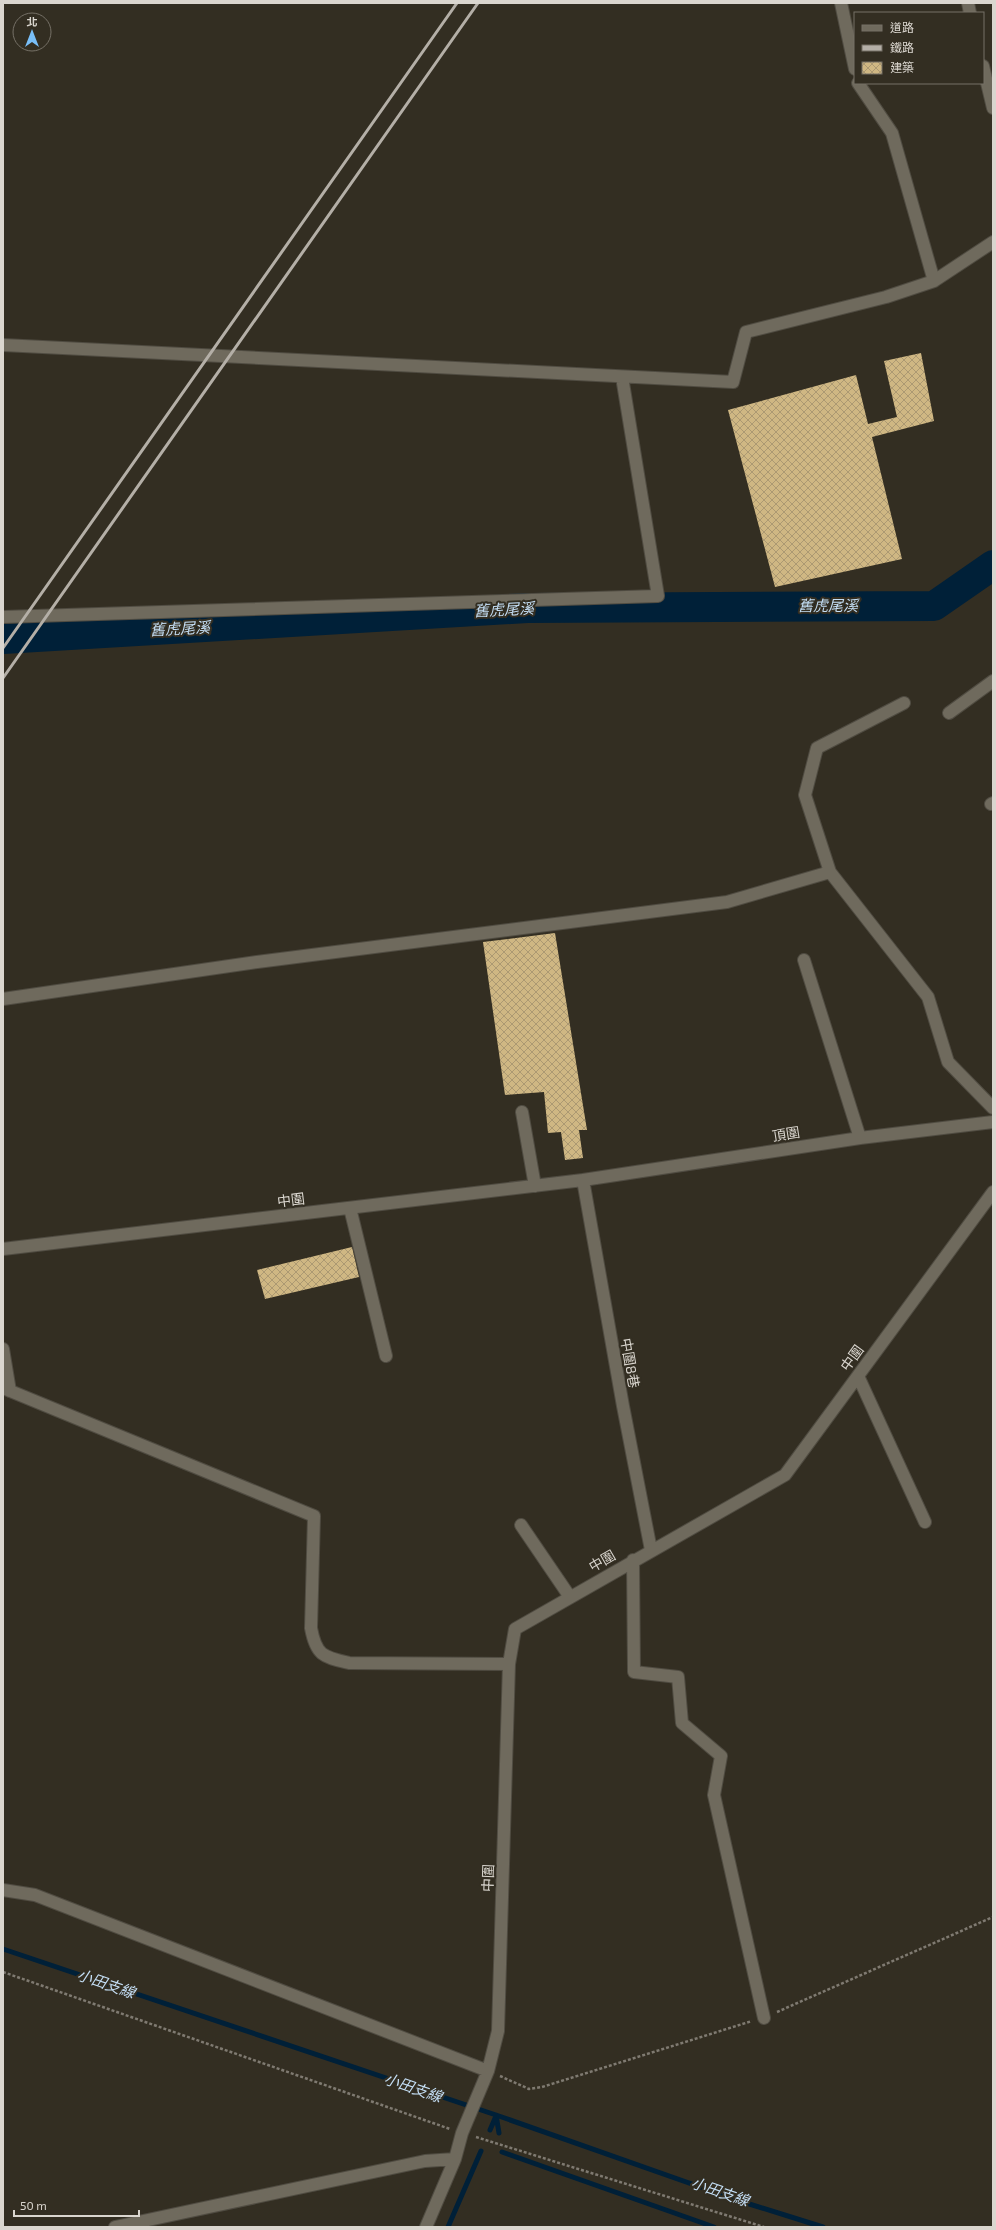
<svg xmlns="http://www.w3.org/2000/svg" width="996" height="2230" font-family="'Exo 2','Noto Sans TC',sans-serif">
  <defs>
    <pattern id="building-cross-hatch" width="8" height="8" patternUnits="userSpaceOnUse"><rect width="8" height="8" fill="#cfb783"/><path d="M0 0l8 8M0 8l8-8" fill="none" stroke="#ac9972"/></pattern>
  </defs>
  <rect width="100%" height="100%" fill="#332e22"/>
  <g fill="none" stroke-linecap="round" stroke-linejoin="round">
    <path stroke="#002038" stroke-width="5" d="M3,1949L496,2115L743,2202L823,2227
      M496,2115L499,2133
      M490,2130L496,2116
      M502,2152L714,2227
      M448,2227L481,2151"/>
    <path stroke="#002038" stroke-width="30" d="M3,639L527,608L934,606L993,565"/>
  </g>
  <path fill="url(#building-cross-hatch)" d="M921,353L934,421L872,437L902,559L775,587L728,410L856,375L868,424L897,417L884,361Z
    M555,933L587,1130H579L583,1158L565,1160L561,1132L548,1133L544,1092L505,1095L483,942Z
    M352,1247L359,1277L265,1299L257,1270Z"/>
  <g fill="none" stroke-linecap="round" stroke-linejoin="round">
    <g stroke="#504c42" stroke-width="14">
      <path id="minor" d="M841,3L855,69
        M968,3L970,13
        M983,66L993,108
        M858,83L892,133L934,281
        M3,345L733,382L746,332L886,297L934,281L993,242
        M3,617L658,596L622,377
        M904,703L817,748L805,795L830,872L928,997L948,1062L993,1108
        M949,713L993,681
        M991,804L993,803
        M804,960L860,1138
        M3,999L257,962L727,902L830,872
        M522,1112L535,1186
        M583,1180L623,1406L651,1550
        M350,1208L386,1356
        M3,1249L583,1180L860,1138L993,1122
        M3,1349L10,1391
        M858,1376L925,1522
        M3,1388L314,1516L311,1628C316,1656 324,1657 349,1663L509,1664
        M521,1525L570,1597
        M633,1560L634,1672L678,1677L682,1723L721,1756L714,1795L764,2018
        M3,1890L35,1895L488,2071
        M115,2227L425,2161L455,2159L462,2133L488,2071L498,2031L509,1664L515,1629L785,1475L993,1192
        M426,2227L455,2159"/>
    </g>
    <path stroke="#7f7a71" stroke-width="2.5" stroke-dasharray="3 2" stroke-linecap="butt" d="M3,1972L450,2129
      M777,2012L993,1917
      M500,2076L529,2089L542,2087L752,2021
      M476,2137L764,2227"/>
    <use href="#minor" stroke="#6f6a5d" stroke-width="12"/>
    <path stroke="#b4afa7" stroke-width="3" d="M3,648L457,3
      M3,678L478,3"/>
  </g>
  <g text-anchor="middle" stroke-width="4" stroke-linejoin="round" paint-order="stroke">
    <g font-size="14" fill="#dad6cf" stroke="#332e22">
      <text transform="translate(786 1134) rotate(-9)" y="5">頂圍</text>
      <text transform="translate(291 1200) rotate(-7)" y="5">中圍</text>
      <text transform="translate(852 1358) rotate(-54)" y="5">中圍</text>
      <text transform="translate(630 1363) rotate(80)" y="5">中圍8巷</text>
      <text transform="translate(602 1561) rotate(-30)" y="5">中圍</text>
      <text transform="translate(488 1878) rotate(-88)" y="5">中圍</text>
    </g>
    <g font-size="15" font-style="italic" fill="#c5dff6" stroke="#332e22">
      <text x="828" y="611">舊虎尾溪</text>
      <text transform="translate(504 610) rotate(-3)" y="5">舊虎尾溪</text>
      <text transform="translate(180 629) rotate(-3)" y="5">舊虎尾溪</text>
      <text transform="translate(106 1984) rotate(19)" y="5">小田支線</text>
      <text transform="translate(413 2088) rotate(19)" y="5">小田支線</text>
      <text transform="translate(720 2192) rotate(19)" y="5">小田支線</text>
    </g>
  </g>
  <rect width="996" height="2230" fill="none" stroke="#dad6cf" stroke-width="8"/>
  <rect x="854" y="12" width="130" height="72" fill="#332e22" stroke="#767167"/>
  <rect x="862" y="25" width="20" height="6" fill="#6f6a5d" stroke="#767167"/>
  <text x="890" y="32" font-size="12" fill="#dad6cf">道路</text>
  <rect x="862" y="45" width="20" height="6" fill="#b4afa7" stroke="#767167"/>
  <text x="890" y="52" font-size="12" fill="#dad6cf">鐵路</text>
  <rect x="862" y="62" width="20" height="12" fill="url(#building-cross-hatch)" stroke="#767167"/>
  <text x="890" y="72" font-size="12" fill="#dad6cf">建築</text>
  <g transform="translate(32 32)"><circle r="19" fill="#332e22" stroke="#767167"/>
  <path d="M0-3L7 15L0 10L-7 15Z" fill="#79bff8"/>
  <text y="-6" font-size="11" font-weight="bold" text-anchor="middle" fill="#dad6cf">北</text>
  </g>
  <path d="M14 2210v6h125v-6" fill="none" stroke="#dad6cf" stroke-width="2"/>
  <text x="20" y="2210" font-size="12" fill="#dad6cf" stroke="#332e22" stroke-width="3" paint-order="stroke">50 m</text>
</svg>
